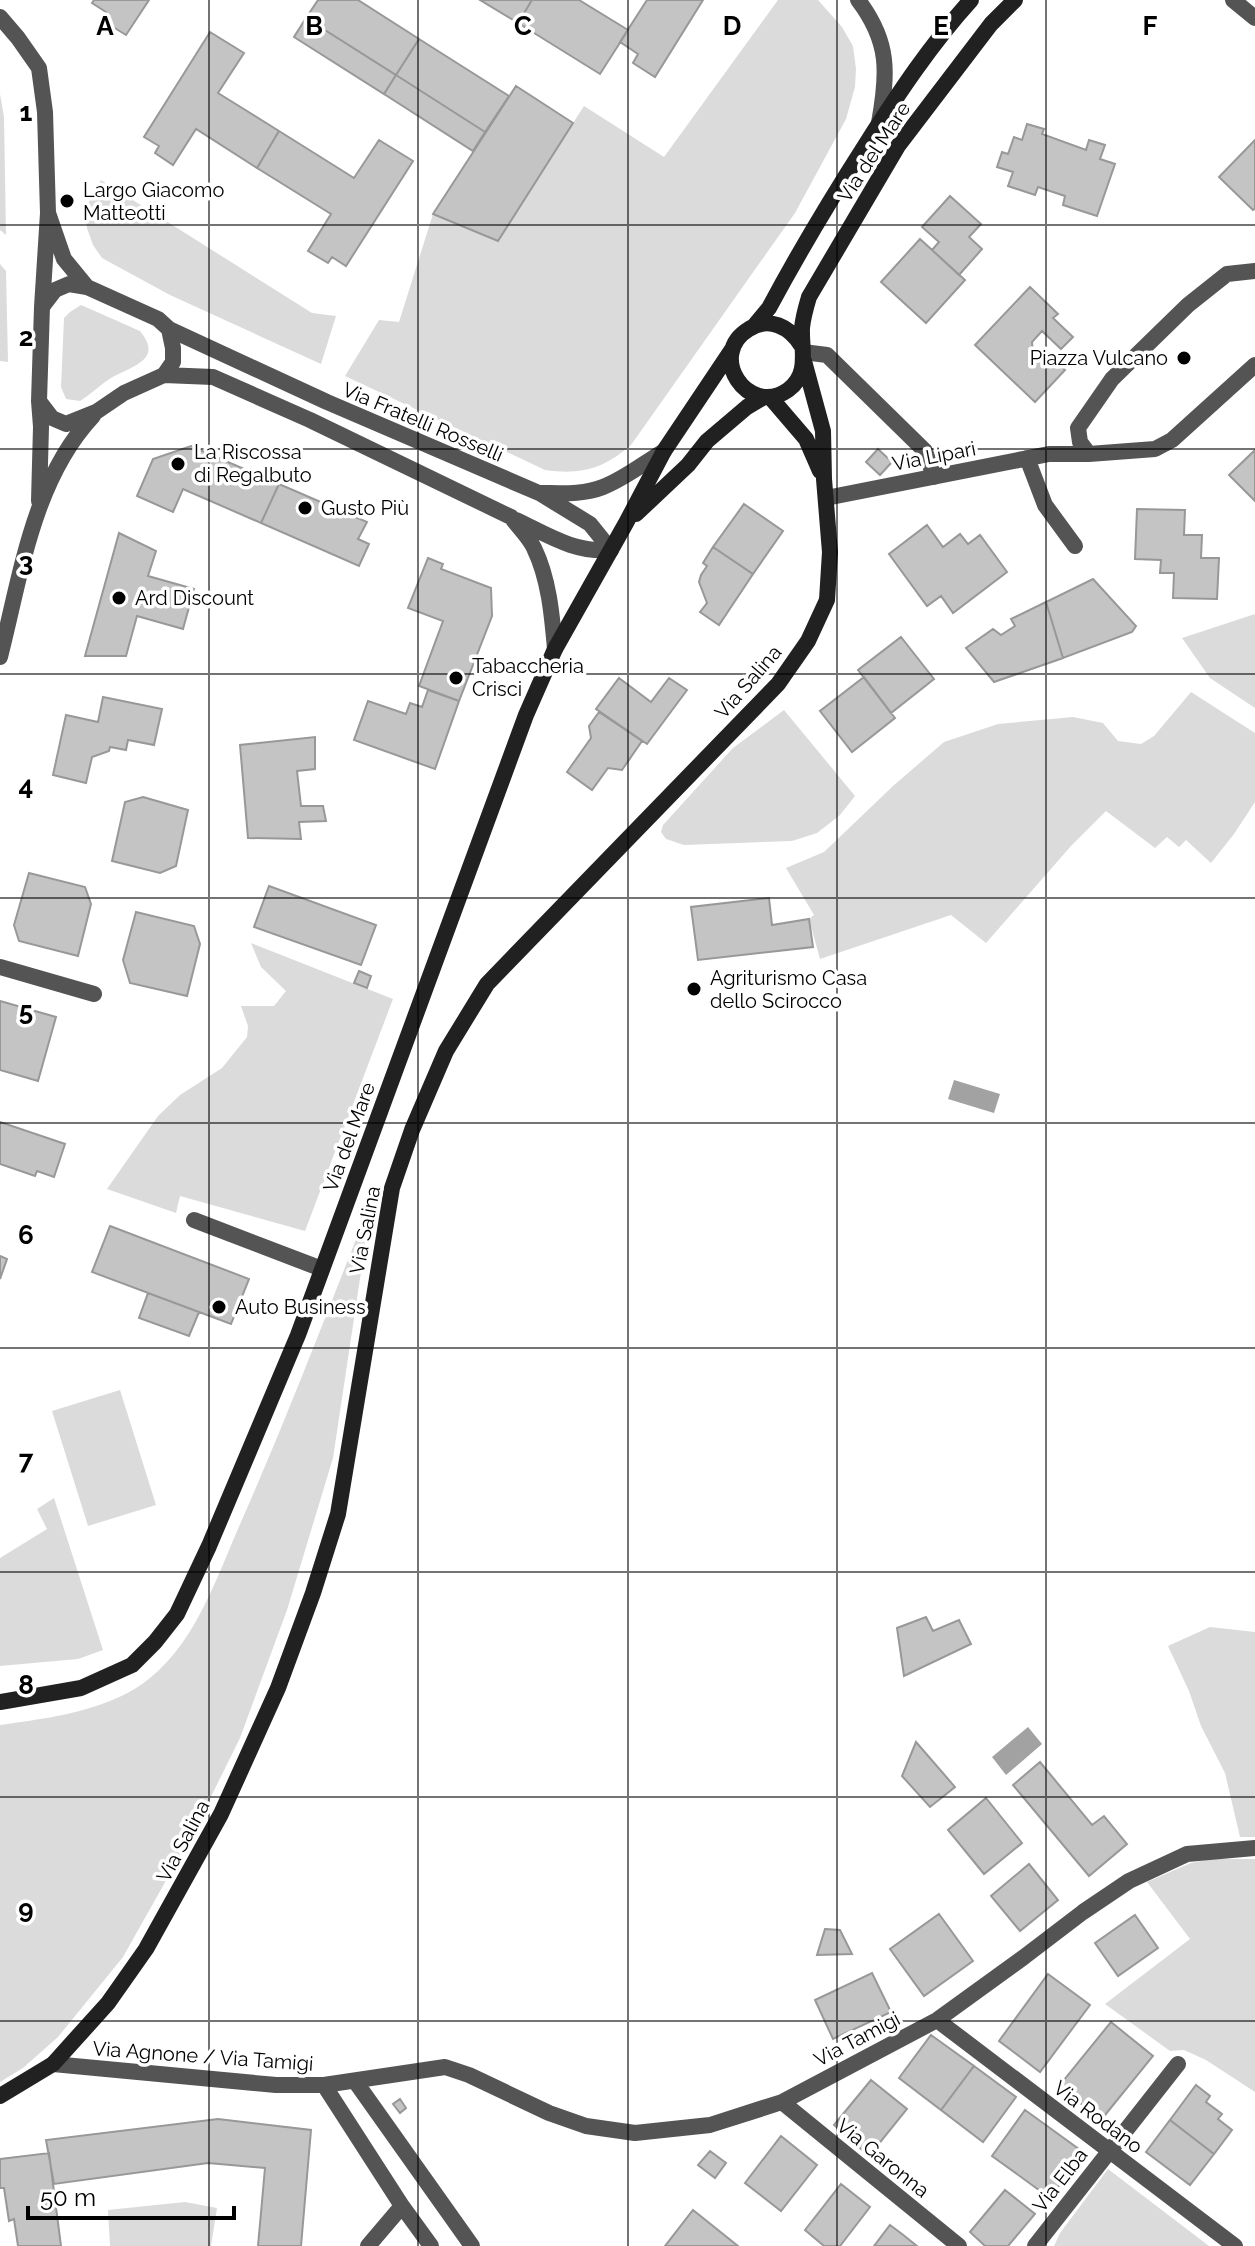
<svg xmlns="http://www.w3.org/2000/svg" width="1255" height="2246" font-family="Raleway,sans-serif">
  <rect width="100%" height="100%" fill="#fff"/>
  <path fill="#dbdbdb" d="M778,0H818L842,27L853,46L856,69L855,87L846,119L795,213L631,445C603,469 581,475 545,470L345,376L379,320L399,322L433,214L498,240L584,106L664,157Z
    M0,94L4,117L6,235L0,230Z
    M101,180L312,313L336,316L321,364L170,295L102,258L93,245L87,228L85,209Z
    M0,264L6,271L8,362L0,361Z
    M81,305L140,331C164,360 132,366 111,378C100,385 91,394 80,401L66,399L61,387L64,318L70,312Z
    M1255,614V708L1210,678L1182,638Z
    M1191,692L1255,733V802L1234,834L1211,863L1186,840L1179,847L1167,837L1155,848L1106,811L1071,846L986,943L951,915L820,959L809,919L814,915L786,868L824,852L893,786L944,742L998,724L1073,717L1103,723L1118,741L1141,744L1154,736Z
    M784,710L855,796L840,815L817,833L792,841L684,845L666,839L661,832L663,825L733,748Z
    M251,943L393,999L305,1231L180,1196L176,1213L107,1189L158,1116L180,1095L222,1068L247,1037L248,1026L241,1006H274L286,991L261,967Z
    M372,1199L333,1458L287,1610L240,1738L195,1829L123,1957L58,2037L23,2068L0,2082V1725C49,1718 110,1711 150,1678C197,1640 217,1576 241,1522C288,1416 329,1307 372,1199Z
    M120,1390L156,1505L88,1526L52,1411Z
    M54,1498L103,1650L78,1659L0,1666V1558L47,1529L37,1509Z
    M1210,1627L1255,1632V1837H1240L1225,1773L1201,1726L1189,1691L1168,1646Z
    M1211,1859H1255V2092L1206,2060L1184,2050L1170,2051L1105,2004L1190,1939L1147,1882L1191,1863Z
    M1108,2169L1209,2246H1054L1060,2233Z
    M185,2202L217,2208L211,2246H110L108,2210Z"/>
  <path fill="#a2a2a2" d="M954,1080L1000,1094L994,1113L948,1099Z
    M1028,1727L1042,1744L1006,1775L992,1757Z"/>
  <path fill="#c4c4c4" stroke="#989898" stroke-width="2" d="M94,0H149L126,35L105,22L109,14L92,3Z
    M318,0H358L419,39L396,75L306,18Z
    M480,0H532L518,23Z
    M532,0H579L628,30L600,74L518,23Z
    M647,0H703L655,77L633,63L638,54L620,42Z
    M306,18L396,75L384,94L294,37Z
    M210,32L244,53L218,93L279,131L257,168L196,129L173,165L155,153L159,146L144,137Z
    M419,39L509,96L485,132L396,75Z
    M396,75L485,132L473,151L384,94Z
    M516,86L573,123L498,241L433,214Z
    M1027,124L1044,129L1042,134L1086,150L1089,140L1105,145L1100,159L1115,164L1097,216L1063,205L1065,196L1038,187L1035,195L1008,186L1013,172L997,167L1002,152L1008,154L1014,137L1022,140Z
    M279,131L354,178L379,140L413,161L346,266L332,257L328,263L308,251L331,214L257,168Z
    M1255,140V209L1253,210L1219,177Z
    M950,196L981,224L969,237L982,249L959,275L932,250L939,242L922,227Z
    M920,239L965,280L926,323L881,282Z
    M1030,287L1058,314L1053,318L1073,337L1061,349L1042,331L1032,342L1033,352L1046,365L1053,358L1065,370L1035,402L975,345Z
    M191,446L279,484L261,523L183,489L173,512L137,496L153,459Z
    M878,449L892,462L880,475L866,462Z
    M1255,450V501L1229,475Z
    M279,484L367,522L358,539L369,544L359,566L261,523Z
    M744,504L783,531L753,574L713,547Z
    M1137,509L1185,510L1184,535H1202L1201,558H1219L1217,599L1173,598L1174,573H1160L1161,560L1135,559Z
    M927,525L943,547L960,534L968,544L980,535L1007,572L953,613L941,596L927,606L889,554Z
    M119,533L156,551L148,576L194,589L183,629L137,616L126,656H85Z
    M713,547L753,574L719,625L700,612L707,603L699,582L701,575L707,566L703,563Z
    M428,558L443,564L441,569L491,588L492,616L459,701L419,686L443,621L408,608Z
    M1093,579L1136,626L1132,632L1063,658L1046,602Z
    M1046,602L1063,658L994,682L966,648L993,629L1001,635L1015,626L1011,619Z
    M901,637L934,679L891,713L858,670Z
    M864,677L895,718L852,752L820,711Z
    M619,678L651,702L669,678L687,690L647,744L596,709Z
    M428,690L459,701L435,769L354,740L368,701L406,714L410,703L422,707Z
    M103,697L162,709L154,745L128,740L126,750L110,747L109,751L92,757L86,783L53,775L66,715L98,722Z
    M599,712L642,741L622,770L608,768L592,790L567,772L591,738L589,726Z
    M315,737V769L297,771L301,806H323L326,821L299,822L301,839L248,838L240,745Z
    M143,797L188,810L176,866L160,873L112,861L125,802Z
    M29,873L85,887L91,904L78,956L19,941L14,925Z
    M269,886L376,925L361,965L254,927Z
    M769,898L772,925L809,919L813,947L698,960L691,907Z
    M136,912L194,926L200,944L187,996L130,983L123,960Z
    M359,971L371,976L367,988L354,983Z
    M0,1001L56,1017L38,1081L0,1070Z
    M0,1122L65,1144L54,1177L37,1171L35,1176L0,1164Z
    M110,1226L249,1279L231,1324L92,1272Z
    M0,1256L7,1259L0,1279Z
    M148,1293L199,1312L189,1336L139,1318Z
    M926,1617L933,1631L959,1620L971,1644L904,1676L897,1628Z
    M916,1742L955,1787L930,1807L902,1776Z
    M1040,1762L1092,1825L1104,1816L1127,1844L1089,1876L1013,1785Z
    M986,1798L1022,1843L984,1874L948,1830Z
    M1029,1864L1058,1900L1020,1931L991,1896Z
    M939,1914L973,1961L924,1996L890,1949Z
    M1135,1915L1158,1948L1118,1976L1095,1943Z
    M825,1929L840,1930L852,1954L817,1955Z
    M872,1973L891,2012L833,2039L815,2000Z
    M1048,1974L1090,2005L1040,2072L999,2041Z
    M1111,2022L1153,2056L1101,2120L1059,2086Z
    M931,2035L974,2066L941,2110L899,2078Z
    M974,2066L1016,2097L983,2142L941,2110Z
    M871,2080L907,2109L869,2156L834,2125Z
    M1196,2085L1210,2096L1206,2102L1222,2114L1218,2119L1232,2130L1214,2154L1170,2120Z
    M400,2099L406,2108L400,2113L393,2104Z
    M1025,2110L1083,2152L1050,2198L992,2156Z
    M218,2119L311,2130L301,2246H258L265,2168L208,2163L54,2184L46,2140Z
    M1170,2120L1214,2154L1190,2185L1146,2152Z
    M781,2136L817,2165L781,2211L745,2183Z
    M710,2151L726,2163L715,2178L698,2165Z
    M49,2153L61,2246H18L14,2219L9,2221L4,2188H0V2159Z
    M841,2184L870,2207L840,2246H824L805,2230Z
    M1005,2190L1035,2214L1008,2246H985L970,2232Z
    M693,2210L738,2246H665Z
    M890,2225L902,2234L917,2246H874Z"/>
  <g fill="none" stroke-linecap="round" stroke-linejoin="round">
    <path stroke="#545454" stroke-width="16" d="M1233,0L1255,18
      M803,352L827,355L925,451L934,477
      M1089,454L1080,442L1078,428L1112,379L1188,305L1227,274L1255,271
      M1027,458L1045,505L1075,546
      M826,498L1049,454H1089L1155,449L1172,440L1255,365
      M0,967L94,994
      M194,1220L322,1269
      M937,2020L1235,2246
      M53,2064L276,2085H324L445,2067L469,2075L549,2113L586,2126L635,2133L710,2125L782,2102L937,2020L1024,1957L1083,1912L1129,1881L1187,1854L1255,1848
      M355,2081L472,2246
      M324,2085L402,2206L368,2246
      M782,2102L959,2246
      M402,2206L431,2246
      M1035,2246L1178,2064"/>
    <path stroke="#545454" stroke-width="16" d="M858,0C890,42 888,73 879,123
      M0,17L18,38L39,68L45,112L48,213L42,307
      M48,213L64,259L87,287L158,319L169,329L173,348V362L164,375L124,393L96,412L66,424L52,418L39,401L42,307L55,290L69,284L87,287
      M169,329L327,402L539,493C560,493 583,495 603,487C624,479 644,463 664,451
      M164,375L213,377L310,420L511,517C518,527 529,537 534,548C549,579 552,615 555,649
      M541,494L590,524L611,550
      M39,501L41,427L39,401
      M516,520C548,535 574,553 611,550
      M0,657C21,575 33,480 93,416"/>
    <path stroke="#212121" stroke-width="16" d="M754,326L769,308C799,252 832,197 866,144C898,94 931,44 971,0
      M801,345C790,327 769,316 749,329C706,355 748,418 788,390C810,374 801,350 802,328C803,317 806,307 809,297L898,146L991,24L1015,0
      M770,397L806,439L820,471
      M636,514L688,465L707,441L747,407L764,397
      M0,1702L81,1688L132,1665L155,1642L177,1614L209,1546L298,1335L526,715L555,649L626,523L664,451L733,348
      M0,2096L53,2064L108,2003L146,1949L221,1814L278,1688L313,1593L338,1514L392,1188L412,1130L446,1051L487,984L778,684L808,641L827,600L830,552L824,479L823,431L804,361"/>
  </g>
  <path fill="none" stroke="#000" stroke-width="2" stroke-opacity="0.55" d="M209,0V2246M418,0V2246M628,0V2246M837,0V2246M1046,0V2246M0,225H1255M0,449H1255M0,674H1255M0,898H1255M0,1123H1255M0,1348H1255M0,1572H1255M0,1797H1255M0,2021H1255"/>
  <g fill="#000" stroke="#fff" stroke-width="3">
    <circle cx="67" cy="201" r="8"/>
    <circle cx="1184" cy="358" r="8"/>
    <circle cx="178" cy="464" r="8"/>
    <circle cx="305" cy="508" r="8"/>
    <circle cx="119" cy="598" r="8"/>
    <circle cx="456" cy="678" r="8"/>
    <circle cx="694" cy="989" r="8"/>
    <circle cx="219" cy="1307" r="8"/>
  </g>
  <g text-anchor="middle" stroke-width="7" stroke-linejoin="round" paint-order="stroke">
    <g font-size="20" fill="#000" stroke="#fff">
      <text transform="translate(874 152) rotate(-57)" y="7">Via del Mare</text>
      <text transform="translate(423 422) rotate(23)" y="7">Via Fratelli Rosselli</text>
      <text transform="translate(934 456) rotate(-11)" y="7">Via Lipari</text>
      <text transform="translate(748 682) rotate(-49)" y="7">Via Salina</text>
      <text transform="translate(349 1137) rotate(-70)" y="7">Via del Mare</text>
      <text transform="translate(365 1230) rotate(-79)" y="7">Via Salina</text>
      <text transform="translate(183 1841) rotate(-62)" y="7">Via Salina</text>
      <text transform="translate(857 2039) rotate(-28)" y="7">Via Tamigi</text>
      <text transform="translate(203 2056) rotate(4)" y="7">Via Agnone / Via Tamigi</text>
      <text transform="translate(1098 2117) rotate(37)" y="7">Via Rodano</text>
      <text transform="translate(883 2158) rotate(39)" y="7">Via Garonna</text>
      <text transform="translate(1060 2180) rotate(-52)" y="7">Via Elba</text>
    </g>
    <g font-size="20" fill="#000" stroke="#fff" text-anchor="start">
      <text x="83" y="197">Largo Giacomo<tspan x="83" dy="23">Matteotti</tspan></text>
      <text x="1168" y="365" text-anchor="end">Piazza Vulcano</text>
      <text x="194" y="459">La Riscossa<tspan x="194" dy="23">di Regalbuto</tspan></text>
      <text x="321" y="515">Gusto Più</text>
      <text x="135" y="605">Ard Discount</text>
      <text x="472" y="673">Tabaccheria<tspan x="472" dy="23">Crisci</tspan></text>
      <text x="710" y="985">Agriturismo Casa<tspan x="710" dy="23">dello Scirocco</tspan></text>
      <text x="235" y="1314">Auto Business</text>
    </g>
  </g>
  <g font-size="26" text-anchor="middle" font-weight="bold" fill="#000" stroke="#fff" stroke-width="7" stroke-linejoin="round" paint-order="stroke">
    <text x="105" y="35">A</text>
    <text x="314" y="35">B</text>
    <text x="523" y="35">C</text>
    <text x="732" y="35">D</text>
    <text x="941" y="35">E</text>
    <text x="1150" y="35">F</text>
    <text x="26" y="121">1</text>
    <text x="26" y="346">2</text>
    <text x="26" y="571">3</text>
    <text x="26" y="795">4</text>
    <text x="26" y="1020">5</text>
    <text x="26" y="1244">6</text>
    <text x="26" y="1469">7</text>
    <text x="26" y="1694">8</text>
    <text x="26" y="1918">9</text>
  </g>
  <path d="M28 2206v12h206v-12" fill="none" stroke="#000000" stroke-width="4"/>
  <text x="40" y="2206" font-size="24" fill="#000000" stroke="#ffffff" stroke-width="6" paint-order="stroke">50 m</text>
</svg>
